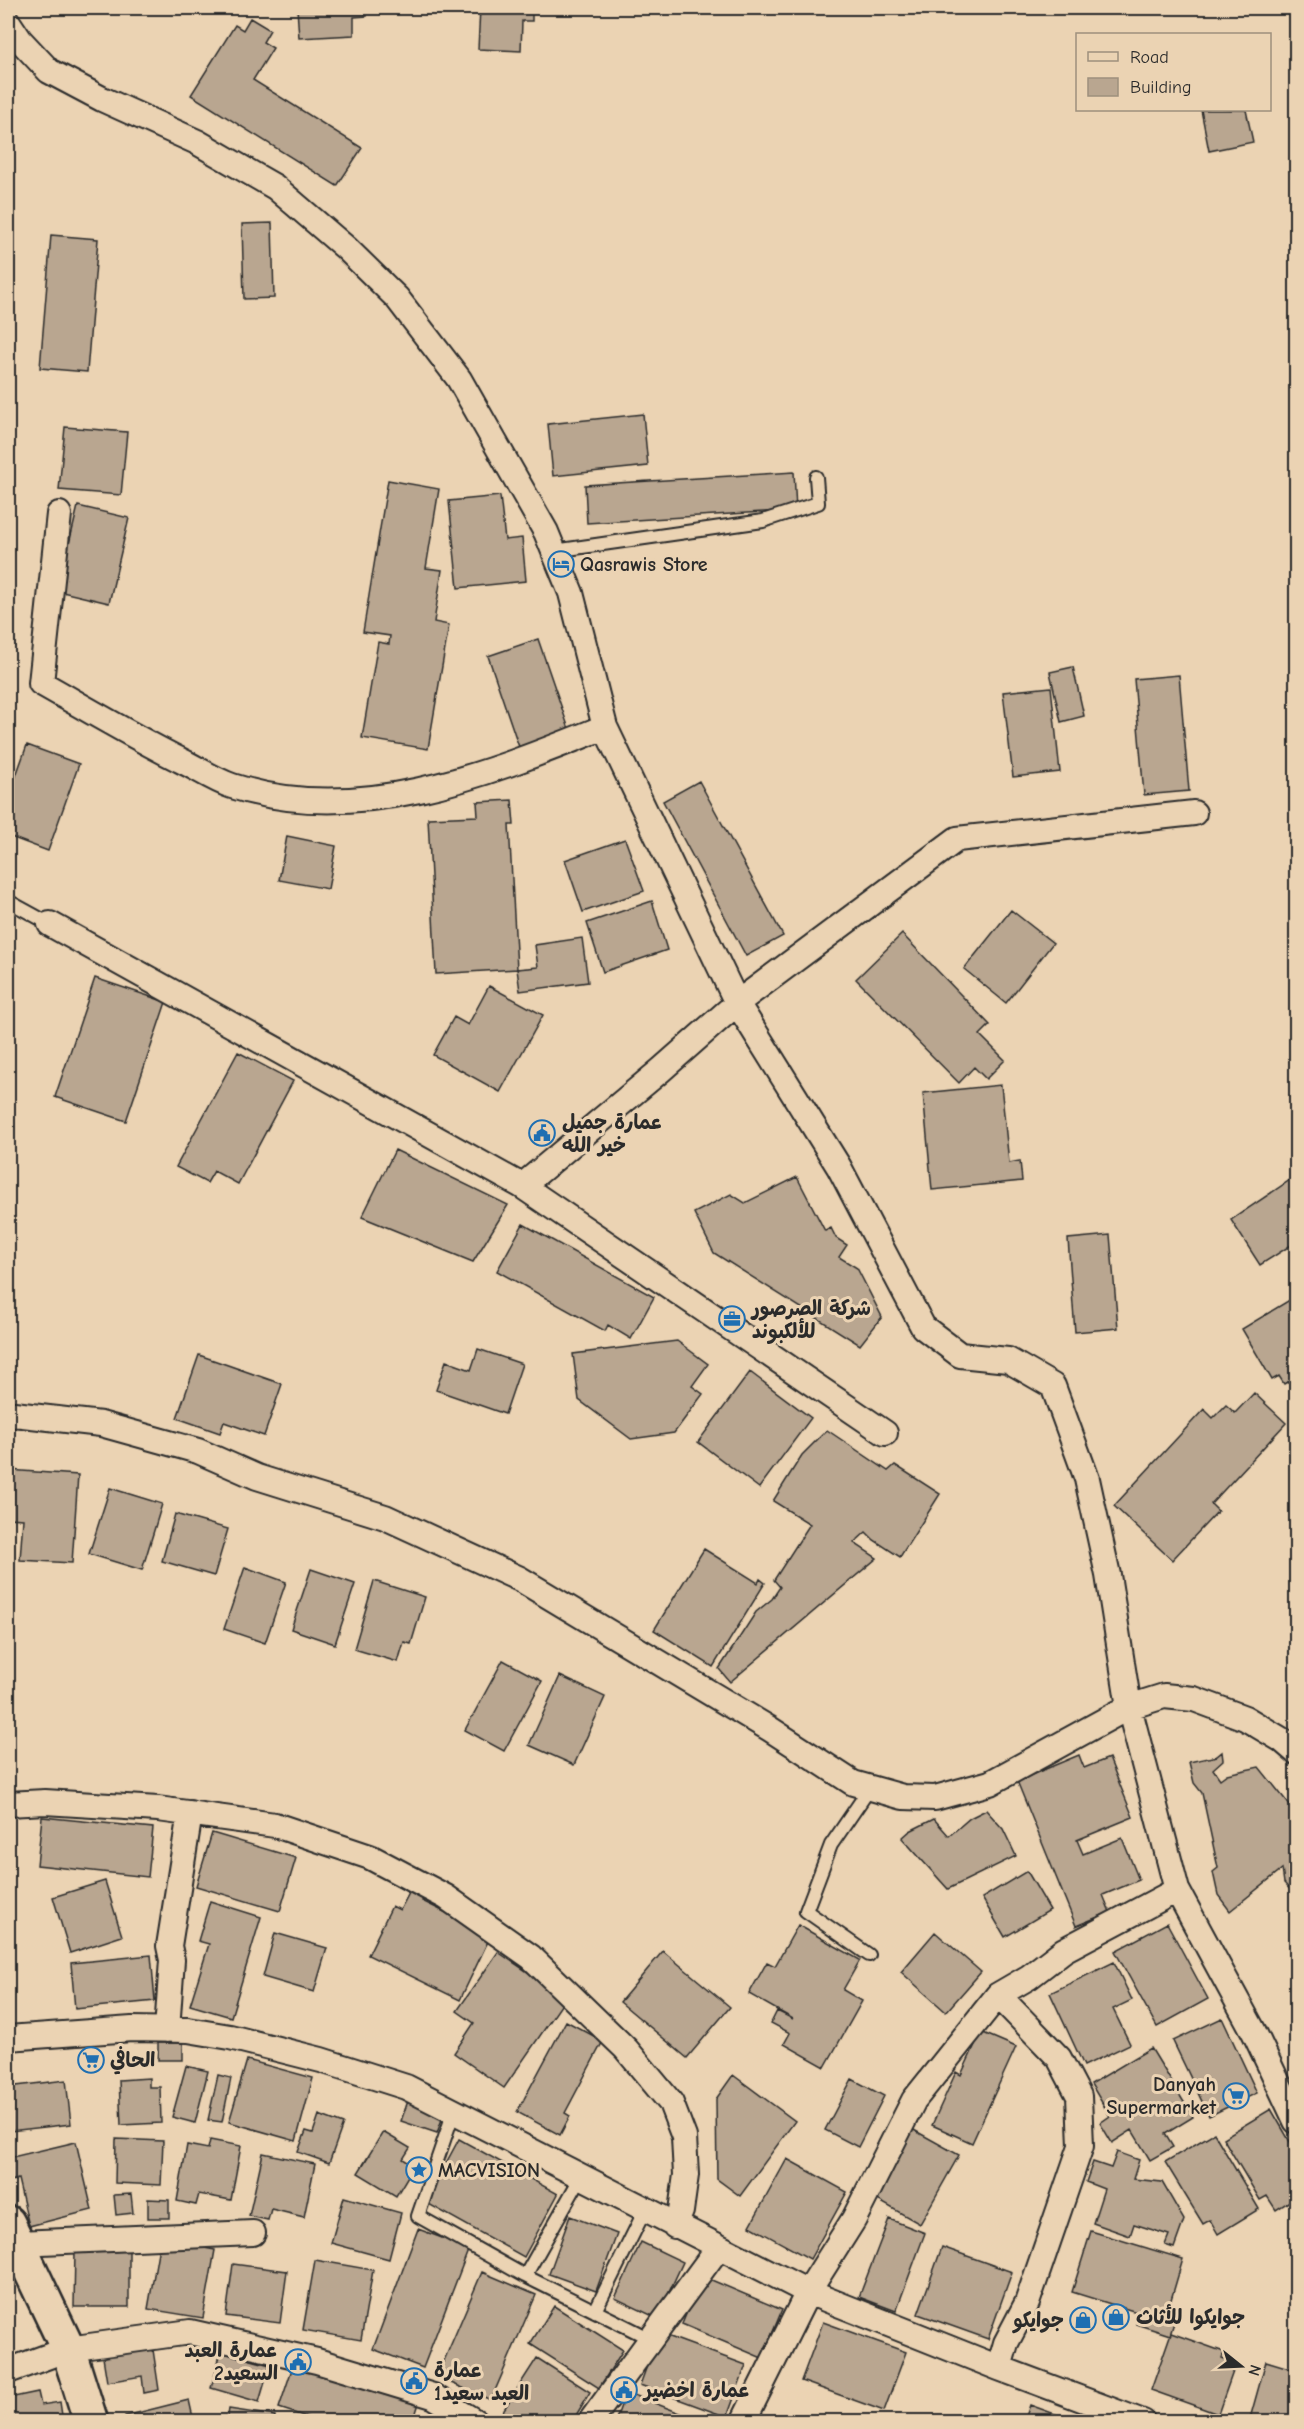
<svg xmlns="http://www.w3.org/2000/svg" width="1304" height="2429" font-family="'Comic Neue','Playpen Sans Arabic',sans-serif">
  <rect width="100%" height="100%" fill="#ebd3b3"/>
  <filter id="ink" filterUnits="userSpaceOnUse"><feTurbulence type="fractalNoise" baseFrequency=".0167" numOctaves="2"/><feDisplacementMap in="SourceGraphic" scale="12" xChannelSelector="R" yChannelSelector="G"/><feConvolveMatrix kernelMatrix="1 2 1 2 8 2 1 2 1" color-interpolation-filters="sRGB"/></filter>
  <g filter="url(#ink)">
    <path fill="#b9a690" stroke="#2b2b2b" stroke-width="1.5" d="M297,8H367V16L354,17V35L299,38Z
      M480,8H532V21H522L521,51L478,49Z
      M250,18L270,30L263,42L273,48L253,80L362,148L337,186L191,95L235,25L243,30Z
      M1201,110H1246L1253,142L1209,151Z
      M272,223L274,298L244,299L242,224Z
      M51,235L98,239L87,372L40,368Z
      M643,414L648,466L553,476L548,424Z
      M65,427L127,432L121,495L59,490Z
      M794,472L796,510L587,523L585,485Z
      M388,480L439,489L426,568L442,570L434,622L449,625L428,749L362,738L378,642L389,644L390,636L363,632Z
      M500,496L505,540L522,538L526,581L458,588L449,501Z
      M78,506L129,518L109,603L58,591Z
      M538,639L569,729L519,747L488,656Z
      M1073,667L1084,716L1061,722L1050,672Z
      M1179,675L1189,791L1144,795L1134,679Z
      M1051,687L1060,772L1013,777L1003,692Z
      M11,701L14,744L8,745V702Z
      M27,745L79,764L48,851L8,836V828L14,809L8,806V798Z
      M699,781L783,936L746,956L663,801Z
      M512,800L514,825H509L517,969L436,974L428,818L478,816L477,802Z
      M287,836L336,846L328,889L279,880Z
      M625,839L644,891L583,912L565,860Z
      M652,901L667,950L603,972L587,923Z
      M1011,910L1053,943L1006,1003L964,969Z
      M902,934L990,1025L980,1035L1005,1060L986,1079L974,1067L959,1083L856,979Z
      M582,938L588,982L520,991L517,969L538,967L535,945Z
      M95,978L166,1002L126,1121L55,1097Z
      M489,986L543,1015L500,1092L433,1055L454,1017L468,1025Z
      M238,1052L293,1081L238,1184L214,1171L207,1183L176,1167Z
      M1001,1085L1009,1163L1020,1161L1022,1181L932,1190L923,1093Z
      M395,1150L508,1205L473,1262L362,1217Z
      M1296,1176V1242L1260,1265L1231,1220Z
      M797,1177L825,1231L831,1228L836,1238L847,1245L839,1257L857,1268L882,1317L860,1345L714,1253L694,1213L731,1194L745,1203Z
      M523,1224L654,1297L631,1339L608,1325L605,1331L497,1271Z
      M1110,1235L1118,1328L1075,1332L1068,1239Z
      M1293,1298L1296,1303V1377L1284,1384L1279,1376L1272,1380L1242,1329Z
      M677,1341L708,1364L692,1386L703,1394L674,1433L631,1439L579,1400L573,1354Z
      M478,1349L522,1364L505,1414L436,1390L446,1361L471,1370Z
      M199,1355L282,1384L264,1436L224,1422L220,1433L177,1418Z
      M750,1372L811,1418L759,1488L698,1442Z
      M1254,1393L1286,1423L1211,1504L1218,1511L1172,1560L1114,1506L1204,1409L1213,1418L1226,1405L1235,1413Z
      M827,1430L888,1471L895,1465L940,1494L900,1557L874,1540L866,1532L854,1543L877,1558L730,1682L719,1669L756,1612L772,1599L780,1587L774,1580L810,1524L773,1501L802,1455Z
      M8,1470L78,1475L72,1563L20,1560L23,1519L8,1518Z
      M110,1488L162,1504L142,1570L89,1554Z
      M175,1514L228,1529L214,1576L162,1561Z
      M704,1549L758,1583L760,1579L765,1583L713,1667L654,1630Z
      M245,1567L286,1582L265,1643L224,1629Z
      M311,1569L355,1584L335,1644L291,1629Z
      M374,1581L425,1597L411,1644L404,1642L398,1662L354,1649Z
      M503,1660L542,1681L504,1751L465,1730Z
      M560,1676L605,1697L574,1765L529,1745Z
      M1222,1752L1223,1760L1213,1769L1220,1779L1227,1774L1259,1767L1296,1813V1896L1284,1883L1282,1869L1230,1911L1218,1895L1213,1872L1218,1868L1202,1793L1194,1783L1189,1762L1217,1756Z
      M1079,1755L1084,1768L1109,1758L1133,1817L1077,1840L1083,1854L1122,1838L1139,1880L1103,1895L1110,1912L1076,1926L1017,1781Z
      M986,1810L1003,1829L1016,1856L948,1889L902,1838L910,1831L934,1819L949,1836L970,1818Z
      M42,1817L153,1828L148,1877L37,1865Z
      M212,1833L296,1858L280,1911L196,1886Z
      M1027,1871L1050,1910L1005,1937L982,1898Z
      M399,1875L428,1889L422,1901L491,1935L460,2000L368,1955L392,1906L400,1910L409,1893L394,1885Z
      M105,1881L122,1936L70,1953L53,1897Z
      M210,1901L261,1917L231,2017L190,2005L209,1944L198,1941Z
      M1167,1923L1208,1999L1157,2027L1115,1951Z
      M798,1925L860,1960L843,1990L862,2001L825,2067L784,2044L790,2033L771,2023L777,2011L793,2019L749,1994L767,1962L775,1966Z
      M935,1932L981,1972L946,2012L901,1972Z
      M275,1933L327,1948L314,1992L263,1977Z
      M663,1951L730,2007L687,2058L620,2002Z
      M498,1952L566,1998L504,2088L454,2053L474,2023L457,2011Z
      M151,1955L155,2001L75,2009L71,1963Z
      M1114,1962L1132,2000L1113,2009L1130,2044L1084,2066L1050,1993Z
      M1222,2018L1257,2093L1209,2116L1173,2041Z
      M566,2021L603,2041L565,2113L570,2116L560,2135L517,2112Z
      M981,2032L1016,2047L972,2143L932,2125L956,2072L961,2075Z
      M158,2043H183V2060H158Z
      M1151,2048L1193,2117L1165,2134L1173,2147L1150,2160L1132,2130L1112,2143L1100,2123L1110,2116L1091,2084Z
      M247,2060L313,2078L296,2141L229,2122Z
      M186,2066L208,2071L195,2123L172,2117Z
      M218,2075L231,2078L222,2122L208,2120Z
      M733,2075L795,2121L740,2196L717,2179L716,2099Z
      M149,2078V2087H160L161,2123L121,2125L119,2080Z
      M852,2079L884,2096L858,2147L825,2130Z
      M66,2080L71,2124L10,2131L8,2087Z
      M409,2098L445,2111L437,2133L401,2121Z
      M1271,2109L1296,2152V2197L1276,2210L1267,2196L1260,2200L1223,2138Z
      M319,2115L343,2124L329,2163L298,2152L306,2131L313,2133Z
      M912,2129L959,2155L920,2224L874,2198Z
      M383,2132L410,2148L403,2159L414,2166L396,2196L358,2173Z
      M1214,2133L1259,2209L1218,2234L1210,2220L1203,2224L1165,2162Z
      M116,2139L163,2141L161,2185L115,2183Z
      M459,2139L558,2194L524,2257L425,2202Z
      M210,2140L241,2146L231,2200L199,2194L196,2205L177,2201L187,2145L208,2149Z
      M76,2142L92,2210L29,2226L18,2179L8,2182V2158Z
      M1117,2152L1139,2160L1133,2179L1162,2182L1184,2220L1174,2248L1165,2245L1169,2235L1134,2224L1130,2236L1093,2223L1104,2189L1086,2182L1093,2162L1111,2168Z
      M263,2153L315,2164L304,2217L271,2209L268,2220L249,2216Z
      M787,2159L847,2192L810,2259L750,2226Z
      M131,2194L133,2213L116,2215L114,2195Z
      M344,2197L401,2213L389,2259L331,2243Z
      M148,2199L169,2200V2218H148Z
      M570,2216L617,2234L596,2291L549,2274Z
      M889,2219L925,2233L896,2311L859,2297Z
      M418,2229L469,2248L423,2368L373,2349Z
      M1091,2231L1183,2259L1168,2310L1177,2313L1170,2335L1136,2324L1140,2313L1072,2292Z
      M160,2240L215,2250L203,2318L148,2309Z
      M641,2242L683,2262L657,2318L615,2298Z
      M942,2247L1012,2272L988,2339L918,2314Z
      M75,2251H129V2307H74Z
      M315,2260L373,2270L361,2340L303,2330Z
      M233,2264L287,2271L280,2323L226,2316Z
      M482,2272L536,2295L491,2400L437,2377Z
      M702,2276L782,2310L762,2358L682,2324Z
      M1290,2280L1296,2281V2311H1290Z
      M554,2306L623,2350L599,2388L530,2344Z
      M823,2322L906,2352L884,2411L801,2381Z
      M659,2333L746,2365L727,2417L640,2385Z
      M1171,2333L1224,2352L1222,2358L1236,2363L1218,2414L1151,2390Z
      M152,2343L159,2390L144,2393L142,2376L107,2382L102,2351Z
      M221,2352L270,2365L259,2402L211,2388Z
      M537,2358L590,2392L572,2422H507L499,2417Z
      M295,2360L420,2400L413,2422H322L279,2408Z
      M1266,2361L1296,2370V2422H1249Z
      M38,2392L41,2405L60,2402L63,2422H13L9,2398Z
      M626,2392L693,2418L692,2422H615Z
      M189,2400L194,2422H126L125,2416Z
      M1030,2405L1077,2422H1024Z
      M229,2409L275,2416L274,2422H227Z"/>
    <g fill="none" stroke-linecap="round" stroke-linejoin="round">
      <g stroke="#2b2b2b" stroke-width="16">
        <path id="lane" d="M554,551L763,521L818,503L816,477
          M8,901L50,924
          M869,1955L806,1911L831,1845L870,1788
          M454,2111L418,2216L525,2276L651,2339
          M525,2276L581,2177
          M595,2311L645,2210"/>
      </g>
      <g stroke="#2b2b2b" stroke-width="28">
        <path id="street" d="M8,22L20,40L49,71L102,99L197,142L275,187L346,248L397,298L459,379L546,532L571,593L605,727L737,1003L839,1167L923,1327L960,1355L1008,1360L1053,1386L1087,1479L1108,1575L1129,1707L1177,1890
          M59,514L41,683C87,709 132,736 180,760C197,768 214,780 232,786C359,827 487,774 605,727
          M50,924L522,1186L885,1433
          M522,1186L661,1070L737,1003L957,839L1194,813
          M8,1416L14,1414L101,1424L198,1451L257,1477L385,1517L520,1579L770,1729L853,1783L903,1797L935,1798L990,1783L1129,1707L1164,1696L1194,1699L1245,1718L1282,1740L1296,1752
          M8,1804L45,1802L158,1809L275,1825L370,1857L446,1897L531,1957L626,2049L671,2103L684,2137L686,2175L681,2211L675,2226
          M998,1995L1059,2058L1079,2096L1081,2146L1027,2303L1006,2343L999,2368
          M167,2030L172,1960L169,1946L190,1813
          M8,2038L132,2029L188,2030L230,2037L321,2060L406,2087L808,2292L999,2368L1143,2422
          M18,2243L253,2233
          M8,2371L68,2349L190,2332L317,2361L433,2396L476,2422
          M590,2422L718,2248
          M743,2422L808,2292L854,2219L914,2100L998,1995L1029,1977L1064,1950L1177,1890L1254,2032L1296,2121"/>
      </g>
      <g stroke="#2b2b2b" stroke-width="38">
        <path id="secondary" d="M8,2223L68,2349L91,2422"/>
      </g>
      <use href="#lane" stroke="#ebd3b3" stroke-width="12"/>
      <use href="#street" stroke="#ebd3b3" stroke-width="24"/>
      <use href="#secondary" stroke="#ebd3b3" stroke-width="33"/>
    </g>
  </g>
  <defs>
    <g id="hotel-ring" transform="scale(1.35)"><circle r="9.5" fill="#ebd3b3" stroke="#1f6fb2" stroke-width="1.5"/><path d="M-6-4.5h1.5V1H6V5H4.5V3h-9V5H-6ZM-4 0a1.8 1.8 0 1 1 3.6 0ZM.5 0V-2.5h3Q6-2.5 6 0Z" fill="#1f6fb2"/></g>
    <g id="civic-ring" transform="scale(1.35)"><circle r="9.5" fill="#ebd3b3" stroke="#1f6fb2" stroke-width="1.5"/><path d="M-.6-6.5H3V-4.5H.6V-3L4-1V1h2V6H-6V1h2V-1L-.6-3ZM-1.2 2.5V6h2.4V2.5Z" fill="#1f6fb2"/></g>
    <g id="office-ring" transform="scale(1.35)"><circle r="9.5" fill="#ebd3b3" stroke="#1f6fb2" stroke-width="1.5"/><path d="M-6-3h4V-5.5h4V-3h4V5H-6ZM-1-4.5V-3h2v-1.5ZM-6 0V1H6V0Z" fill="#1f6fb2"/></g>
    <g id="supermarket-ring" transform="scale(1.35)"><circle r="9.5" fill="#ebd3b3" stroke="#1f6fb2" stroke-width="1.5"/><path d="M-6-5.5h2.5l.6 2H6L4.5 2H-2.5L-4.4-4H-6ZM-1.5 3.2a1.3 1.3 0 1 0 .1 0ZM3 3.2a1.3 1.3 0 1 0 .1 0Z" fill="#1f6fb2"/></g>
    <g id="sight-ring" transform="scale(1.35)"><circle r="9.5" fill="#ebd3b3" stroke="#1f6fb2" stroke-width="1.5"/><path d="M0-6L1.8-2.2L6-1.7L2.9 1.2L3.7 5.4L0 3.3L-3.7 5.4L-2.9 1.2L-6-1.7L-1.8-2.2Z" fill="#1f6fb2"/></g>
    <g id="shop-ring" transform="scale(1.35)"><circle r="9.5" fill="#ebd3b3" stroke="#1f6fb2" stroke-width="1.5"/><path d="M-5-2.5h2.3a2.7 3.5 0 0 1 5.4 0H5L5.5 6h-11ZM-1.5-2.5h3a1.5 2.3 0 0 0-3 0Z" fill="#1f6fb2"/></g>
  </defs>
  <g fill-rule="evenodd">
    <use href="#hotel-ring" x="561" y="564"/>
    <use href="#civic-ring" x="542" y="1133"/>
    <use href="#office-ring" x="732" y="1319"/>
    <use href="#supermarket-ring" x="91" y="2060"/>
    <use href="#supermarket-ring" x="1236" y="2096"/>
    <use href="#sight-ring" x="419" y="2170"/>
    <use href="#shop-ring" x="1116" y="2317"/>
    <use href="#shop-ring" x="1083" y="2320"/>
    <use href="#civic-ring" x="298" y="2362"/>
    <use href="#civic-ring" x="414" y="2381"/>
    <use href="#civic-ring" x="624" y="2390"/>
  </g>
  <g text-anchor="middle" stroke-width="6" stroke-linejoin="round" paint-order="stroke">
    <g font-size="20" font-weight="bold" fill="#2b2b2b" stroke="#ebd3b3" text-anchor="start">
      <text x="580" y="571">Qasrawis Store</text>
      <text x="562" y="1129">عمارة جميل<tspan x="562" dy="23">خير الله</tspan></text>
      <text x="752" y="1315">شركة الصرصور<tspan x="752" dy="23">للألكبوند</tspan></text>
      <text x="110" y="2067">الحافي</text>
      <text x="1216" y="2091" text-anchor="end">Danyah<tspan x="1216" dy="23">Supermarket</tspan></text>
      <text x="438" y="2177">MACVISION</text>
      <text x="1136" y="2324">جوايكوا للأثاث</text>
      <text x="1064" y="2327" text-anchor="end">جوايكو</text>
      <text x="278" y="2357" text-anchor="end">عمارة العبد<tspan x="278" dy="23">السعيد2</tspan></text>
      <text x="434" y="2377">عمارة<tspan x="434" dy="23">العبد سعيد1</tspan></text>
      <text x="644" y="2397">عمارة اخضير</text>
    </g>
  </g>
  <rect width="1304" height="2429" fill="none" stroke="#ebd3b3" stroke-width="30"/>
  <rect x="15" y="15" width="1274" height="2399" fill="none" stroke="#2b2b2b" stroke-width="2" filter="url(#ink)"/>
  <rect x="1076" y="33" width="195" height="78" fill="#ebd3b3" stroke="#9e907d" stroke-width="1.5"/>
  <rect x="1088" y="52" width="30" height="9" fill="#ebd3b3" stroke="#9e907d" stroke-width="1.5"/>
  <text x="1130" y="63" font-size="18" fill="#2b2b2b">Road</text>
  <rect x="1088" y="78" width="30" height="18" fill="#b9a690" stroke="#9e907d" stroke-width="1.5"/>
  <text x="1130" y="93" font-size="18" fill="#2b2b2b">Building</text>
  <g transform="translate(1241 2366) rotate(108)" stroke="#ebd3b3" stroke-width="4.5" paint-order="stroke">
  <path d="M0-4.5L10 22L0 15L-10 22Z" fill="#2b2b2b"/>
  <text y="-9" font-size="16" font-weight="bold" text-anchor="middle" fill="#2b2b2b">N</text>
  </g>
</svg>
